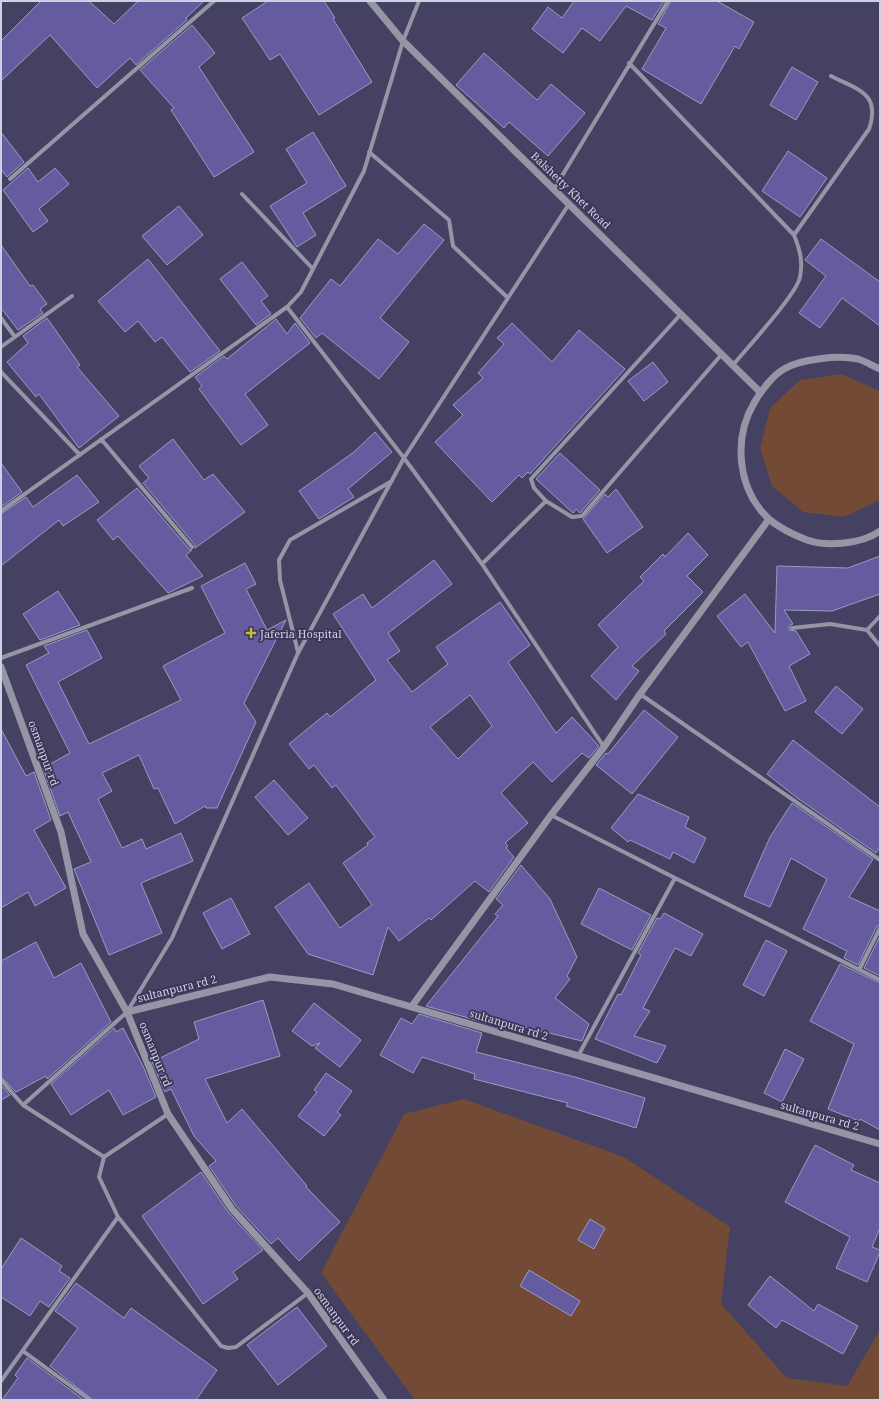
<svg xmlns="http://www.w3.org/2000/svg" width="881" height="1401" font-family="'Noto Serif',serif">
  <style>
    .green { fill: #734a35 }
    .building { fill: #645c9f; stroke: #9d9ac1; fill-rule: evenodd }
    .lines { fill: none; stroke-linecap: round; stroke-linejoin: round }
    .minor { stroke: #9595a6; stroke-width: 4 }
    .tertiary { stroke: #9595a6; stroke-width: 7 }
    .poi-dot { fill: #c1bd40; stroke: #3a3657; stroke-width: 1.5 }
    .labels { text-anchor: middle; dominant-baseline: central; stroke-width: 3.5; stroke-linejoin: round; paint-order: stroke }
    .street-label { font-size: 11px; fill: #d0d0e4; stroke: #3a3657 }
    .poi-label { font-size: 11px; fill: #d0d0e4; stroke: #3a3657; text-anchor: start }
  </style>
  <rect width="100%" height="100%" fill="#444163"/>
  <path class="green" d="M 841,374 L 878,390 L 880,392 L 880,500 L 844,517 L 803,512 L 772,486 L 760,448 L 770,408 L 800,380 Z
    M 464,1099 L 624,1157 L 730,1227 L 721,1304 L 787,1378 L 847,1386 L 880,1330 L 880,1400 L 415,1400 L 321,1273 L 404,1114 Z"/>
  <path class="building" d="M 41,1 L 89,1 L 114,24 L 138,1 L 204,1 L 186,18 L 187,20 L 136,65 L 130,58 L 97,88 L 50,35 L 1,81 L 1,41 Z
    M 268,1 L 324,1 L 335,18 L 333,19 L 372,82 L 319,115 L 280,54 L 270,60 L 242,18 Z
    M 574,1 L 664,1 L 652,20 L 626,6 L 600,41 L 582,28 L 563,53 L 532,29 L 548,7 L 562,18 Z
    M 671,1 L 717,1 L 754,22 L 739,49 L 735,46 L 701,104 L 642,69 L 666,28 L 658,24 Z
    M 192,25 L 215,53 L 199,67 L 254,152 L 214,177 L 171,110 L 174,108 L 140,70 Z
    M 484,53 L 537,100 L 551,84 L 585,113 L 548,156 L 509,122 L 504,128 L 456,85 Z
    M 792,67 L 818,82 L 796,120 L 770,105 Z
    M 1,132 L 24,162 L 7,177 L 1,169 Z
    M 313,132 L 346,186 L 303,213 L 316,235 L 297,247 L 270,206 L 307,183 L 286,149 Z
    M 788,151 L 827,178 L 800,217 L 762,191 Z
    M 28,168 L 38,182 L 55,168 L 69,184 L 39,209 L 48,221 L 33,232 L 3,190 Z
    M 179,206 L 203,235 L 167,265 L 142,236 Z
    M 424,224 L 444,240 L 380,318 L 409,342 L 379,379 L 322,333 L 316,338 L 300,318 L 331,279 L 340,286 L 378,239 L 398,254 Z
    M 821,239 L 880,282 L 880,326 L 842,298 L 820,328 L 799,313 L 826,276 L 805,260 Z
    M 1,245 L 30,286 L 33,285 L 47,304 L 40,309 L 43,313 L 18,330 L 1,308 Z
    M 148,259 L 220,351 L 190,372 L 162,337 L 155,342 L 138,321 L 125,332 L 98,301 Z
    M 242,262 L 268,296 L 261,301 L 271,314 L 256,325 L 220,279 Z
    M 47,318 L 80,365 L 77,367 L 119,416 L 79,448 L 39,394 L 36,397 L 7,362 L 28,343 L 23,336 Z
    M 276,319 L 287,334 L 295,323 L 310,343 L 245,394 L 268,425 L 241,445 L 199,389 L 202,386 L 195,377 L 224,356 L 227,359 Z
    M 512,323 L 552,362 L 579,330 L 625,369 L 530,474 L 528,472 L 522,478 L 519,475 L 492,502 L 435,442 L 463,415 L 453,405 L 483,378 L 478,373 L 504,344 L 497,338 Z
    M 653,362 L 668,382 L 644,401 L 628,381 Z
    M 375,432 L 392,452 L 348,489 L 354,497 L 319,519 L 299,491 L 354,452 Z
    M 173,439 L 204,480 L 213,474 L 245,512 L 195,548 L 195,545 L 143,483 L 149,478 L 139,466 Z
    M 560,453 L 600,490 L 580,513 L 576,509 L 573,513 L 536,479 Z
    M 1,463 L 22,492 L 1,507 Z
    M 77,475 L 99,502 L 63,526 L 59,520 L 1,566 L 1,514 L 26,497 L 33,507 Z
    M 137,488 L 189,549 L 192,550 L 186,555 L 203,576 L 168,593 L 118,536 L 113,540 L 97,520 Z
    M 616,489 L 643,527 L 607,553 L 583,519 L 605,494 L 608,497 Z
    M 688,533 L 708,555 L 687,576 L 703,592 L 664,631 L 666,634 L 632,666 L 639,671 L 616,700 L 591,676 L 618,647 L 598,625 L 644,581 L 640,577 L 663,554 L 665,557 Z
    M 880,556 L 880,594 L 832,611 L 784,610 L 793,624 L 789,626 L 789,630 L 796,631 L 810,654 L 789,666 L 806,701 L 785,711 L 748,642 L 741,647 L 717,616 L 745,594 L 775,633 L 777,566 L 848,568 Z
    M 434,560 L 452,584 L 388,633 L 400,651 L 387,660 L 412,692 L 448,664 L 436,647 L 500,602 L 530,645 L 508,662 L 556,733 L 572,717 L 599,746 L 589,758 L 582,753 L 552,782 L 533,762 L 501,793 L 528,823 L 505,843 L 508,846 L 506,848 L 514,857 L 489,892 L 475,881 L 431,920 L 429,918 L 399,941 L 388,927 L 373,975 L 308,954 L 275,907 L 309,883 L 340,928 L 372,905 L 343,863 L 368,845 L 367,843 L 375,837 L 336,785 L 332,788 L 314,765 L 309,769 L 289,744 L 327,713 L 330,717 L 376,680 L 333,614 L 363,594 L 372,608 ZM 470,695 L 492,726 L 458,759 L 430,727 Z
    M 245,563 L 256,584 L 246,589 L 267,630 L 286,620 L 244,703 L 256,722 L 217,808 L 206,808 L 205,806 L 175,824 L 158,788 L 154,789 L 139,755 L 102,773 L 112,791 L 98,799 L 122,848 L 142,839 L 146,849 L 181,833 L 193,861 L 141,883 L 162,933 L 109,955 L 74,869 L 91,862 L 68,812 L 60,816 L 43,768 L 70,753 L 26,665 L 49,653 L 44,646 L 87,630 L 102,658 L 58,682 L 89,744 L 181,700 L 163,666 L 225,633 L 201,586 Z
    M 58,591 L 80,625 L 40,640 L 23,614 Z
    M 836,686 L 863,709 L 842,734 L 815,712 Z
    M 644,710 L 678,737 L 632,794 L 596,765 L 606,753 L 608,754 Z
    M 1,729 L 26,776 L 34,772 L 51,820 L 34,830 L 66,888 L 35,906 L 28,892 L 1,908 Z
    M 793,740 L 880,807 L 880,847 L 876,853 L 796,797 L 767,774 Z
    M 274,780 L 308,818 L 288,835 L 255,797 Z
    M 638,794 L 689,817 L 685,827 L 706,838 L 694,863 L 673,852 L 670,859 L 630,840 L 628,842 L 611,828 Z
    M 792,803 L 873,859 L 849,897 L 880,911 L 880,925 L 877,926 L 858,965 L 844,958 L 847,951 L 803,929 L 827,879 L 791,858 L 770,907 L 744,896 L 770,837 Z
    M 521,865 L 550,899 L 577,957 L 567,976 L 570,979 L 555,998 L 589,1024 L 582,1041 L 487,1018 L 486,1023 L 426,1006 L 498,916 L 495,914 L 503,905 L 496,899 Z
    M 599,888 L 651,915 L 632,950 L 581,924 Z
    M 231,898 L 250,934 L 222,949 L 203,913 Z
    M 664,913 L 703,934 L 691,956 L 675,948 L 643,1008 L 650,1011 L 634,1036 L 666,1046 L 657,1063 L 595,1039 L 618,994 L 621,995 L 641,955 L 638,953 L 657,918 L 660,919 Z
    M 880,936 L 880,976 L 864,968 Z
    M 766,940 L 787,951 L 764,996 L 743,985 Z
    M 36,942 L 54,978 L 81,963 L 111,1022 L 47,1079 L 46,1076 L 16,1092 L 1,1077 L 1,961 Z
    M 840,964 L 880,983 L 880,1130 L 860,1119 L 859,1121 L 828,1109 L 854,1044 L 810,1021 Z
    M 263,1000 L 280,1056 L 205,1079 L 227,1123 L 242,1109 L 307,1186 L 306,1187 L 340,1222 L 299,1261 L 278,1238 L 271,1244 L 236,1206 L 209,1166 L 216,1161 L 194,1136 L 171,1089 L 165,1092 L 152,1062 L 199,1039 L 194,1022 Z
    M 314,1003 L 361,1040 L 340,1067 L 315,1048 L 320,1043 L 312,1046 L 292,1031 Z
    M 419,1014 L 482,1033 L 476,1052 L 575,1077 L 645,1098 L 636,1128 L 566,1106 L 568,1103 L 474,1079 L 475,1074 L 422,1057 L 413,1073 L 380,1055 L 401,1018 L 412,1024 Z
    M 114,1028 L 116,1032 L 123,1028 L 143,1066 L 156,1097 L 123,1115 L 109,1090 L 71,1115 L 51,1084 Z
    M 785,1049 L 804,1059 L 782,1102 L 764,1093 Z
    M 326,1073 L 352,1091 L 337,1112 L 341,1115 L 324,1136 L 298,1116 L 317,1092 L 314,1090 Z
    M 1,1085 L 10,1095 L 1,1100 Z
    M 815,1145 L 854,1165 L 851,1170 L 880,1183 L 880,1228 L 872,1247 L 880,1250 L 880,1252 L 867,1282 L 836,1268 L 850,1237 L 785,1202 Z
    M 201,1172 L 228,1212 L 263,1250 L 233,1272 L 238,1279 L 203,1304 L 142,1216 Z
    M 590,1219 L 605,1228 L 594,1249 L 578,1240 Z
    M 21,1238 L 62,1266 L 59,1271 L 70,1278 L 49,1307 L 40,1301 L 30,1316 L 1,1297 L 1,1269 Z
    M 529,1270 L 580,1301 L 571,1316 L 520,1286 Z
    M 770,1276 L 814,1311 L 818,1304 L 858,1326 L 843,1354 L 782,1320 L 776,1328 L 748,1305 Z
    M 76,1283 L 124,1318 L 131,1308 L 217,1370 L 196,1400 L 93,1400 L 50,1366 L 78,1328 L 55,1311 Z
    M 297,1307 L 327,1346 L 278,1385 L 247,1345 Z
    M 27,1358 L 84,1400 L 2,1400 L 18,1378 L 15,1375 Z"/>
  <g class="lines">
    <path class="minor" d="M 629,63 L 794,235 C 800,250 803,261 800,277 C 797,294 746,349 733,365
      M 369,152 L 449,220 L 453,246 L 508,298
      M 10,179 L 214,1
      M 554,189 L 668,1
      M 242,194 L 313,269
      M 794,235 L 869,129 C 881,93 858,90 831,76
      M 287,307 L 404,458 L 482,564 L 604,747
      M 1,318 L 15,337
      M 1,347 L 72,296
      M 1,372 L 80,455
      M 101,439 L 192,547
      M 546,501 L 534,488 L 531,479 L 681,314
      M 1,511 L 287,307 L 301,292 L 364,171 L 403,41 L 419,1
      M 482,564 L 546,501 L 572,517 L 582,516 L 722,354
      M 880,616 L 867,630 L 880,646
      M 792,628 L 830,624 L 867,630
      M 298,652 L 280,580 L 279,560 L 290,540 L 392,481
      M 1,658 L 192,588
      M 640,694 L 880,860
      M 551,815 L 675,878 L 880,980
      M 860,968 L 880,928
      M 578,1056 L 675,878
      M 1,1080 L 23,1105 L 104,1157 L 99,1177 L 118,1217 L 221,1346 L 228,1348 L 236,1347 L 308,1293
      M 23,1105 L 127,1012 L 172,938 L 298,653 L 404,458 L 569,204
      M 104,1157 L 168,1114
      M 23,1351 L 90,1400
      M 1,1381 L 118,1217"/>
    <path class="tertiary" d="M 370,1 L 403,41 L 760,392
      M 880,369 C 873,366 865,361 858,359 C 839,355 800,359 784,369 C 773,375 760,392 754,403 C 733,439 737,490 770,520 C 781,529 794,535 807,540 C 827,547 862,544 880,531
      M 1,667 L 61,832 L 83,934 L 127,1012 L 168,1114 L 232,1209 L 308,1293 L 384,1400
      M 412,1006 L 551,815 L 604,747 L 640,694 L 769,519
      M 127,1012 L 270,977 L 333,984 L 880,1144"/>
  </g>
  <path class="poi-dot" d="M249 627h4v4h4v4h-4v4h-4v-4h-4v-4h4z"/>
  <g class="labels">
    <g class="street-label">
      <text transform="translate(571 190) rotate(44)">Balshetty Khet Road</text>
      <text transform="translate(44 753) rotate(70)">osmanpur rd</text>
      <text transform="translate(177 988) rotate(-14)">sultanpura rd 2</text>
      <text transform="translate(509 1024) rotate(17)">sultanpura rd 2</text>
      <text transform="translate(156 1054) rotate(68)">osmanpur rd</text>
      <text transform="translate(820 1115) rotate(16)">sultanpura rd 2</text>
      <text transform="translate(337 1316) rotate(54)">osmanpur rd</text>
    </g>
    <g class="poi-label">
      <text x="260" y="633">Jaferia Hospital</text>
    </g>
  </g>
  <rect width="881" height="1401" fill="none" stroke="#d0d0e4" stroke-width="4"/>
</svg>
